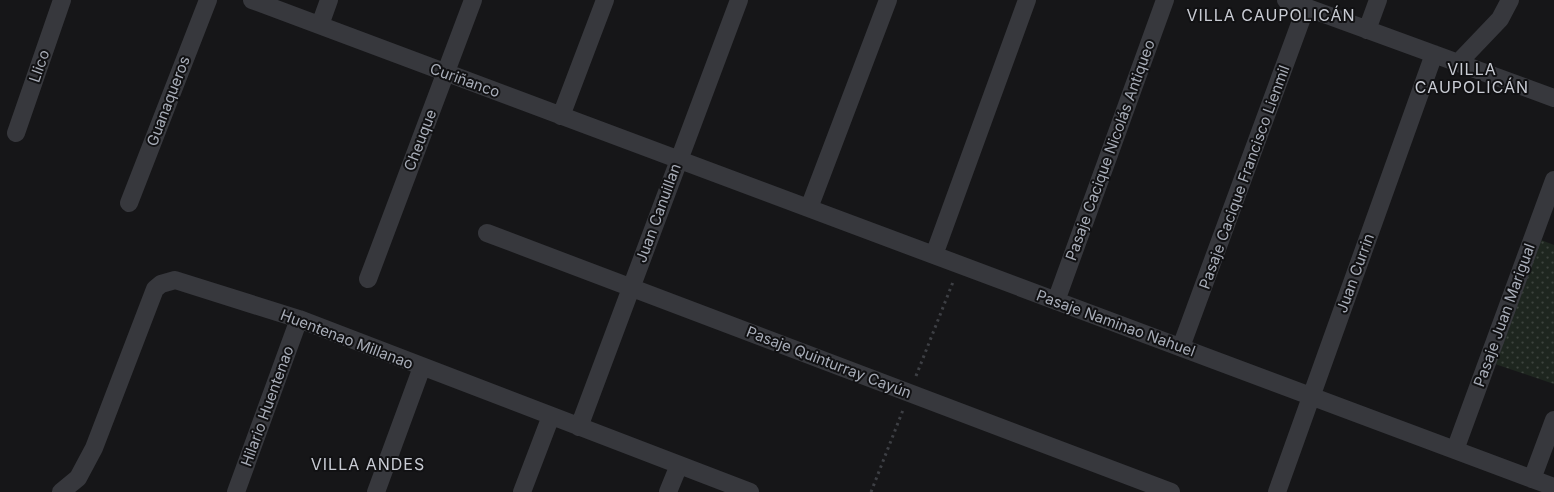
<svg xmlns="http://www.w3.org/2000/svg" width="1554" height="492" font-family="Inter,sans-serif">
  <style>
    .park { fill: url(#park-dots) }
    .lines { fill: none; stroke-linecap: round; stroke-linejoin: round }
    .path { stroke: #3d3f44; stroke-width: 3; stroke-dasharray: 2.5 4; stroke-linecap: butt }
    .street { stroke: #37383d; stroke-width: 18 }
    .labels { text-anchor: middle; dominant-baseline: central; stroke-width: 4; stroke-linejoin: round; paint-order: stroke }
    .street-label { font-size: 15px; fill: #a8adb8; stroke: #111113 }
    .neighbourhood-label { font-size: 16px; letter-spacing: 1px; fill: #c9ccd4; stroke: #111113 }
  </style>
  <defs>
    <pattern id="park-dots" width="8" height="8" patternUnits="userSpaceOnUse" patternTransform="scale(1.25)"><rect width="8" height="8" fill="#1e261f"/><path d="M2 2h.1M6 6h.1" fill="none" stroke="#3c433d" stroke-width="1.8" stroke-linecap="round"/></pattern>
  </defs>
  <rect width="100%" height="100%" fill="#161618"/>
  <path class="park" d="M 1541,240 L 1554,245 L 1554,384 L 1495,364 Z"/>
  <g class="lines">
    <path class="path" d="M 916,376 L 953,282
      M 871,492 L 903,410"/>
    <path class="street" d="M 252,0 L 1554,487
      M 1286,0 L 1554,98
      M 320,25 L 329,0
      M 1367,30 L 1378,0
      M 1458,63 L 1500,19 L 1510,0
      M 561,116 L 605,0
      M 16,133 L 62,0
      M 129,203 L 208,0
      M 809,208 L 888,0
      M 487,233 L 1171,492
      M 934,255 L 1027,0
      M 368,279 L 473,0
      M 1056,301 L 1165,0
      M 1181,347 L 1306,7
      M 579,427 L 739,0
      M 1455,450 L 1554,180
      M 1532,479 L 1554,420
      M 61,492 L 78,478 L 94,448 L 155,289 L 161,284 L 175,280 L 299,319 L 750,492
      M 236,492 L 299,319
      M 376,492 L 422,367
      M 522,492 L 551,416
      M 668,492 L 679,465
      M 1277,492 L 1434,54"/>
  </g>
  <g class="labels">
    <g class="street-label">
      <text transform="translate(39 66) rotate(-71)">Llico</text>
      <text transform="translate(465 80) rotate(20)">Curiñanco</text>
      <text transform="translate(168 101) rotate(-69)">Guanaqueros</text>
      <text transform="translate(420 140) rotate(-69)">Cheuque</text>
      <text transform="translate(1110 150) rotate(-70)">Pasaje Cacique Nicolás Antiqueo</text>
      <text transform="translate(1244 177) rotate(-70)">Pasaje Cacique Francisco Lienmil</text>
      <text transform="translate(658 213) rotate(-70)">Juan Canuillan</text>
      <text transform="translate(1355 273) rotate(-70)">Juan Currin</text>
      <text transform="translate(1504 315) rotate(-70)">Pasaje Juan Marigual</text>
      <text transform="translate(1116 323) rotate(20)">Pasaje Naminao Nahuel</text>
      <text transform="translate(347 339) rotate(21)">Huentenao Millanao</text>
      <text transform="translate(829 362) rotate(21)">Pasaje Quinturray Cayún</text>
      <text transform="translate(267 406) rotate(-70)">Hilario Huentenao</text>
    </g>
    <g class="neighbourhood-label">
      <text x="1271" y="15">VILLA CAUPOLICÁN</text>
      <text x="1472" y="69">VILLA<tspan x="1472" dy="18">CAUPOLICÁN</tspan></text>
      <text x="368" y="464">VILLA ANDES</text>
    </g>
  </g>
</svg>
